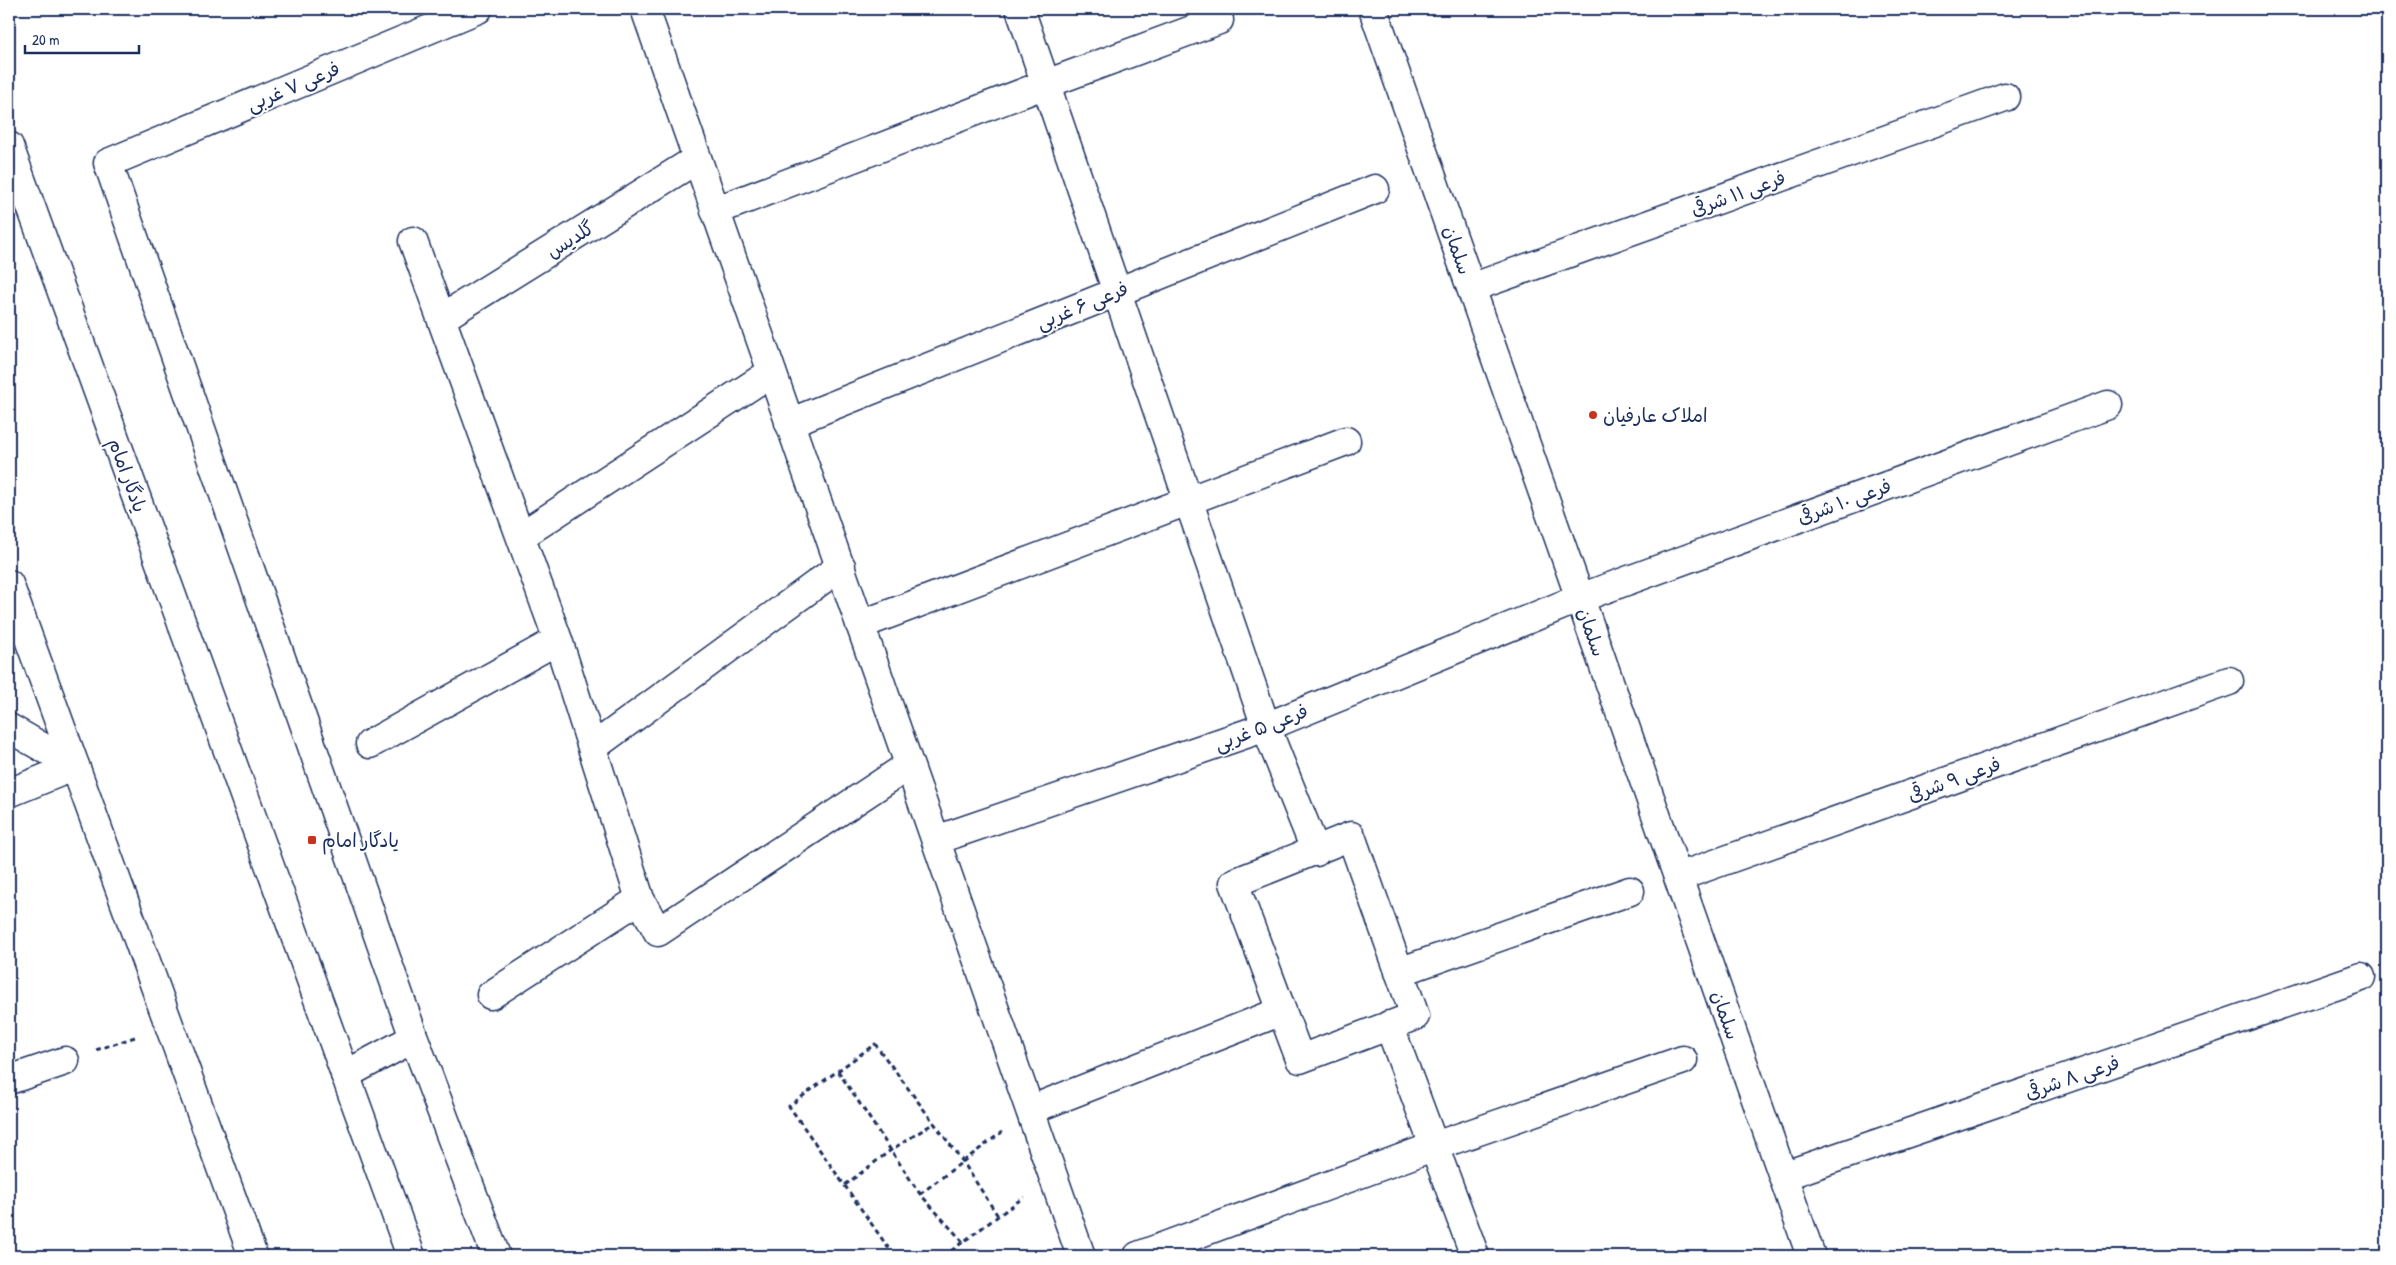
<svg xmlns="http://www.w3.org/2000/svg" width="2396" height="1265" font-family="'Patrick Hand','Playpen Sans Arabic',sans-serif">
  <style>
    .lines { fill: none; stroke-linecap: round; stroke-linejoin: round }
    .minor-casing { stroke: #1b2f5e; stroke-width: 31 }
    .major-casing { stroke: #1b2f5e; stroke-width: 31 }
    .path { stroke: #1b2f5e; stroke-width: 3; stroke-dasharray: 5 4; stroke-linecap: butt }
    .minor { stroke: #fff; stroke-width: 28 }
    .major { stroke: #fff; stroke-width: 28 }
    .poi-dot { fill: #c8321e; stroke: #fff; stroke-width: 2 }
    .labels { text-anchor: middle; dominant-baseline: central; stroke-width: 4; stroke-linejoin: round; paint-order: stroke }
    .street-label { font-size: 19px; fill: #1b2f5e; stroke: #fff }
    .poi-label { font-size: 19px; fill: #1b2f5e; stroke: #fff; text-anchor: start }
  </style>
  <rect width="100%" height="100%" fill="#fff"/>
  <filter id="ink" filterUnits="userSpaceOnUse"><feTurbulence type="fractalNoise" baseFrequency=".02" numOctaves="2"/><feDisplacementMap in="SourceGraphic" scale="10" xChannelSelector="R" yChannelSelector="G"/><feConvolveMatrix kernelMatrix="1 2 1 2 8 2 1 2 1" color-interpolation-filters="sRGB"/></filter>
  <g filter="url(#ink)">
    <g class="lines">
      <defs>
        <path id="minor" d="M 645,9 L 1081,1256
          M 1020,9 L 1266,727 L 1316,852
          M 1373,9 L 1811,1256
          M 715,211 L 1046,84 L 1219,20
          M 413,241 L 558,640 L 640,899 L 658,932 L 909,765
          M 1471,288 L 2005,97
          M 442,318 L 697,159
          M 789,423 L 1375,189
          M 521,536 L 772,372
          M 860,625 L 1346,441
          M 9,728 L 75,766
          M 370,744 L 558,640
          M 592,748 L 841,566
          M 9,793 L 75,766
          M 1351,836 L 1415,1016 L 1300,1059 L 1234,883 Z
          M 936,840 L 1266,727 L 1580,598 L 2108,405
          M 1678,877 L 2229,681
          M 1399,972 L 1630,891
          M 491,995 L 640,899
          M 1389,1025 L 1475,1256
          M 414,1038 L 496,1256
          M 345,1075 L 414,1038 L 108,163 L 478,9
          M 9,1080 L 65,1061
          M 1030,1110 L 1282,1011
          M 1783,1176 L 2361,977
          M 1138,1256 L 1435,1146 L 1683,1060"/>
        <path id="major" d="M 9,146 L 411,1256
          M 9,584 L 253,1256"/>
      </defs>
      <use href="#minor" class="minor-casing"/>
      <use href="#major" class="major-casing"/>
      <path class="path" d="M 96,1050 L 138,1036
        M 838,1071 L 920,1194 L 963,1242
        M 845,1185 L 891,1150 L 934,1123
        M 920,1194 L 1002,1132
        M 894,1256 L 789,1106 L 875,1044 L 963,1162 L 998,1216
        M 944,1256 L 1024,1197"/>
      <use href="#minor" class="minor"/>
      <use href="#major" class="major"/>
    </g>
  </g>
  <g class="poi-dot">
    <circle cx="1593" cy="415" r="5"/>
    <rect x="307" y="835" width="10" height="10" rx="2.5"/>
  </g>
  <g class="labels">
    <g class="street-label">
      <text transform="translate(293 86) rotate(-23)">فرعی ۷ غربی</text>
      <text transform="translate(1738 193) rotate(-20)">فرعی ۱۱ شرقی</text>
      <text transform="translate(570 239) rotate(-32)">گلدیس</text>
      <text transform="translate(1458 250) rotate(71)">سلمان</text>
      <text transform="translate(1082 305) rotate(-22)">فرعی ۶ غربی</text>
      <text transform="translate(128 475) rotate(70)">یادگار امام</text>
      <text transform="translate(1844 501) rotate(-20)">فرعی ۱۰ شرقی</text>
      <text transform="translate(1592 632) rotate(71)">سلمان</text>
      <text transform="translate(1261 727) rotate(-21)">فرعی ۵ غربی</text>
      <text transform="translate(1954 779) rotate(-20)">فرعی ۹ شرقی</text>
      <text transform="translate(1726 1015) rotate(71)">سلمان</text>
      <text transform="translate(2072 1077) rotate(-19)">فرعی ۸ شرقی</text>
    </g>
    <g class="poi-label">
      <text x="1603" y="415">املاک عارفیان</text>
      <text x="322" y="840">یادگار امام</text>
    </g>
  </g>
  <rect width="2396" height="1265" fill="none" stroke="#fff" stroke-width="30"/>
  <rect x="15" y="15" width="2366" height="1235" fill="none" stroke="#1b2f5e" stroke-width="2" filter="url(#ink)"/>
  <path d="M25 45v8h114v-8" fill="none" stroke="#1b2f5e" stroke-width="2.5"/>
  <text x="32" y="45" font-size="15" fill="#1b2f5e" stroke="#ffffff" stroke-width="4" paint-order="stroke">20 m</text>
</svg>
